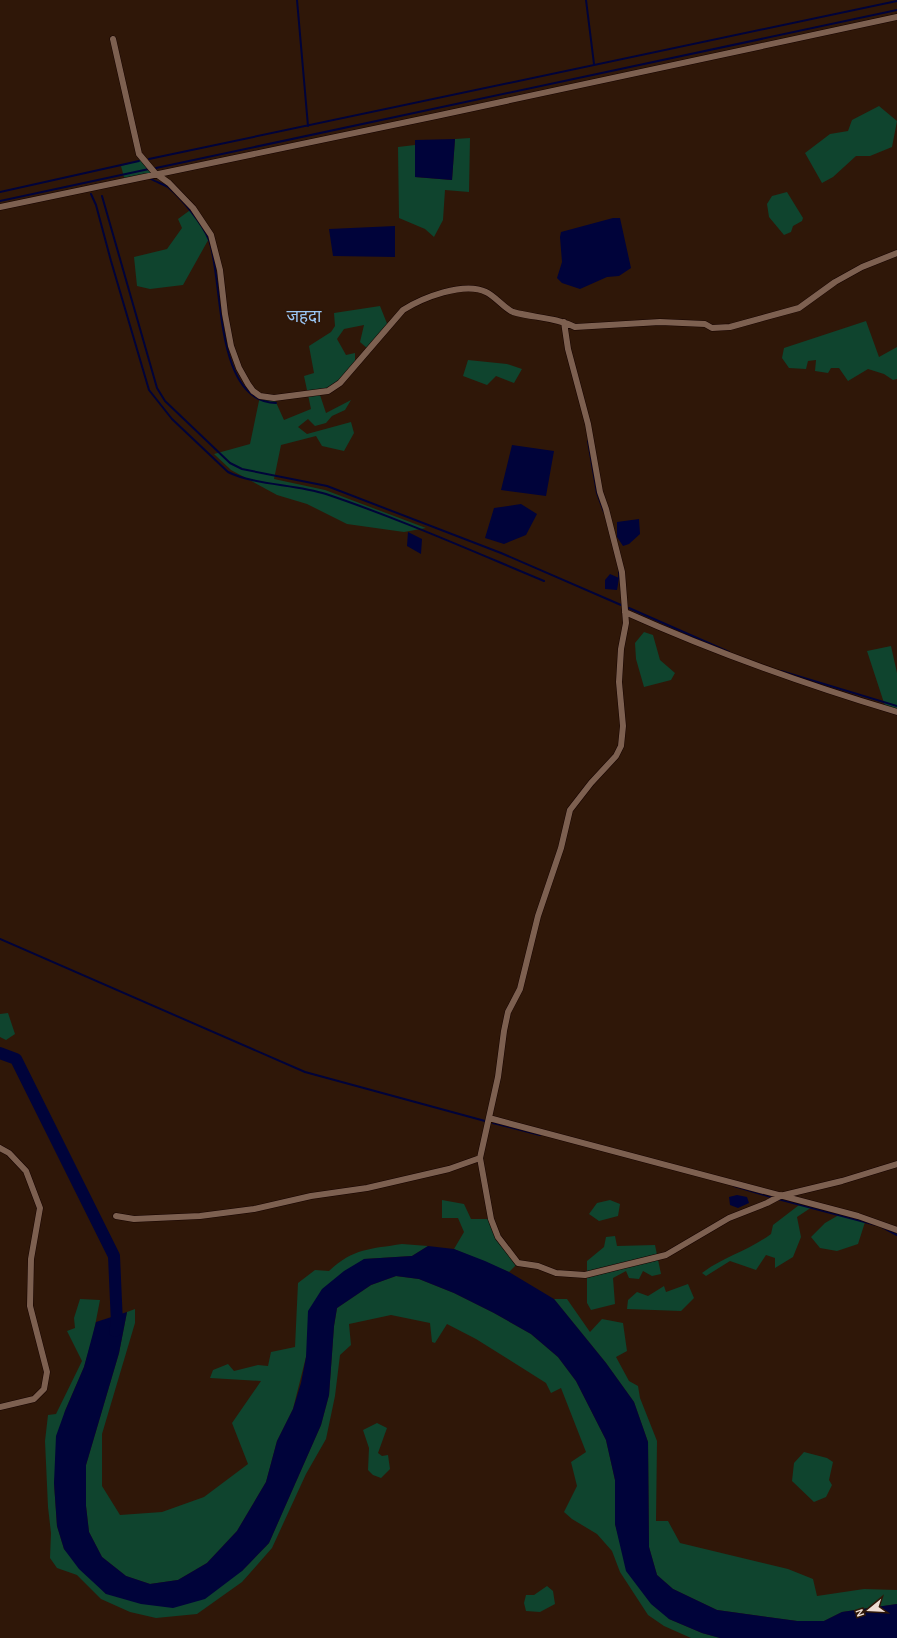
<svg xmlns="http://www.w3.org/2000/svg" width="897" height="1638" font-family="Karla,'Noto Sans Devanagari',sans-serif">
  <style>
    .green { fill: #0f442e }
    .water { fill: #00033a }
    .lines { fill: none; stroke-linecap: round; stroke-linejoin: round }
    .stream { stroke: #00033a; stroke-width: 2 }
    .river { stroke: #00033a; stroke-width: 12 }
    .street-casing { stroke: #160300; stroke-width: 7 }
    .street { stroke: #7d6050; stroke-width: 6 }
    .labels { text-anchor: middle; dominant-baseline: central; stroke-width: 3.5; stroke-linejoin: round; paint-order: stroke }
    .quarter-label { font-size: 17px; fill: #9bc7f5; stroke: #2f1708 }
  </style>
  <rect width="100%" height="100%" fill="#2f1708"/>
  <path class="green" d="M 879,106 L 897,121 L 892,147 L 870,156 L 856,156 L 833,177 L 822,183 L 805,153 L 830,134 L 848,131 L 852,120 Z
    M 470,138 L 469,192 L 445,190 L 443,220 L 434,237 L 425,229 L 399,218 L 398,147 L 415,145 L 415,177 L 452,180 L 455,139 Z
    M 139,154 L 155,173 L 125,181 L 121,166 L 139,161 Z
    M 787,192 L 803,218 L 802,221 L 793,226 L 791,232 L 784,235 L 769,217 L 767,204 L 772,196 Z
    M 193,208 L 211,235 L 183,285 L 150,289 L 137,286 L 134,257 L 167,249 L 182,228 L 178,219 Z
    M 380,306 L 388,326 L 368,349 L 360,342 L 364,325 L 344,329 L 337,339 L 346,355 L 355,353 L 355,364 L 340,383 L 319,392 L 326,413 L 351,400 L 345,410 L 332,416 L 326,423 L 315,426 L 308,419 L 298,427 L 307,434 L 351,422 L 354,433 L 344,451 L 322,446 L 316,436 L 281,445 L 274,479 L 325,490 L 426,528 L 404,532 L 347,524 L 307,504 L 277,495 L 231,470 L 214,454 L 250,444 L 260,396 L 274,398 L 284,420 L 311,409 L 304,376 L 314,373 L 309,346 L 331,332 L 335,326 L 334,313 Z
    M 866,321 L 879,357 L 897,347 L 897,379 L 893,380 L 884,374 L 868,369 L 848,381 L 839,368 L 831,368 L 828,373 L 815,371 L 816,360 L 808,361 L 806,369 L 789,368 L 782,358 L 784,348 Z
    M 468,360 L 507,364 L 522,369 L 514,383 L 496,376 L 487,385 L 463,376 Z
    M 644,632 L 653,635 L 660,660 L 675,673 L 671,680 L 644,687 L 636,659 L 635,643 Z
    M 891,646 L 897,673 L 897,712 L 886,709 L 867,651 Z
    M 8,1013 L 15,1034 L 6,1040 L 0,1037 L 0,1014 Z
    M 442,1200 L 464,1204 L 471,1219 L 491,1219 L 498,1237 L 518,1263 L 509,1272 L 454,1249 L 464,1232 L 458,1218 L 442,1218 Z
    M 610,1200 L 620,1204 L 618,1216 L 599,1221 L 589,1214 L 597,1203 Z
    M 803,1202 L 815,1205 L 797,1217 L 801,1237 L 793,1257 L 775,1268 L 775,1258 L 766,1255 L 756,1270 L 730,1261 L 706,1276 L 702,1273 C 725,1256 748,1251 771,1234 L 773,1225 Z
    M 844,1212 L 866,1219 L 858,1244 L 837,1251 L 820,1248 L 811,1237 L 825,1223 Z
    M 615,1236 L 617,1246 L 655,1245 L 661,1274 L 652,1276 L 643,1271 L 639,1279 L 629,1278 L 626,1271 L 613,1278 L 615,1304 L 591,1310 L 587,1303 L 587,1261 L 604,1247 L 606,1237 Z
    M 402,1244 L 428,1246 L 412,1256 L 364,1259 L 306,1357 L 293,1409 L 277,1441 L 266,1482 L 237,1531 L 207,1563 L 178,1580 L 150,1584 L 126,1576 L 102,1557 L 89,1532 L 86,1506 L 86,1465 L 119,1353 L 127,1312 L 135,1309 L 135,1323 L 102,1434 L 102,1486 L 120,1515 L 162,1512 L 204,1497 L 248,1464 L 232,1423 L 261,1381 L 210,1378 L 213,1370 L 228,1364 L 234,1371 L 258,1365 L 268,1366 L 271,1352 L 295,1347 L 298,1283 L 315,1270 L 329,1271 C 353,1248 371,1249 402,1244 Z
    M 396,1276 L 419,1279 L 454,1293 L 494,1313 L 531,1334 L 558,1357 L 576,1381 L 606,1440 L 615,1480 L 615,1524 L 620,1542 L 669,1619 L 702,1633 L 720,1638 L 691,1638 L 664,1626 L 648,1615 L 620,1572 L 612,1551 L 597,1534 L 572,1519 L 564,1512 L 577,1486 L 571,1462 L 586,1452 L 561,1388 L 551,1393 L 546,1383 L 476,1339 L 447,1324 L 435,1343 L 432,1342 L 430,1323 L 391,1315 L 349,1324 L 351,1345 L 340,1355 L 335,1396 L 326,1439 L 306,1474 L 272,1548 L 242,1582 L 197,1614 L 156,1618 L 130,1612 L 101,1599 L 77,1575 L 57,1568 L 50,1558 L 51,1533 L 48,1507 L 45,1441 L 48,1415 L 56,1414 L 82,1361 L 67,1331 L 75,1328 L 74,1318 L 80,1299 L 100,1300 L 93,1336 L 84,1367 L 65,1411 L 54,1483 L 57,1526 L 64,1549 L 106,1594 L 242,1571 L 269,1543 L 321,1425 L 329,1395 L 334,1326 L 337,1308 L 371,1285 Z
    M 688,1284 L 694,1298 L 681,1311 L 627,1309 L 628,1300 L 637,1292 L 648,1296 L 664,1286 L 666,1292 Z
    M 554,1299 L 567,1299 L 590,1332 L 602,1319 L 623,1323 L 627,1351 L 616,1357 L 629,1381 L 638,1386 L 640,1398 L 657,1441 L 656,1521 L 668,1521 L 680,1543 L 788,1569 L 813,1579 L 817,1596 L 864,1589 L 897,1590 L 897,1604 L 842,1612 L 824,1621 L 797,1621 L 717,1610 L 673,1589 L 657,1575 L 649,1547 L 648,1442 L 634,1402 L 606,1363 Z
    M 377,1423 L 387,1428 L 378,1453 L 382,1456 L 388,1455 L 390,1469 L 381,1478 L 373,1475 L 368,1470 L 369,1448 L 363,1430 Z
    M 804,1452 L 827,1458 L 833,1462 L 829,1480 L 832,1485 L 826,1497 L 814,1502 L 792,1481 L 794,1463 Z
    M 547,1586 L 553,1591 L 555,1604 L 540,1612 L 526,1611 L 524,1603 L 526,1595 L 534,1595 Z"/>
  <path class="water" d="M 455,139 L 452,180 L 415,177 L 415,140 Z
    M 613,218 L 620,218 L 631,268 L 619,276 L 607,277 L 580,289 L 562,283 L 557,278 L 562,262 L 560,237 L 561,232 Z
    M 395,226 L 395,257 L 333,256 L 329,229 Z
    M 512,445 L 554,451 L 546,496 L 501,490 Z
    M 521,504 L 537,514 L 526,535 L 504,544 L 485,538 L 494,508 Z
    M 639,519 L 640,534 L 629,544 L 623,546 L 617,537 L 617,522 Z
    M 408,532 L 422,539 L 421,554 L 407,546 Z
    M 610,574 L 619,578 L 617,590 L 605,589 L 605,580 Z
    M 737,1195 L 747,1197 L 749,1203 L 738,1208 L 730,1205 L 729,1197 Z
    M 428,1246 L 454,1249 L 485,1261 L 509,1272 L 554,1299 L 606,1363 L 634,1402 L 648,1442 L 649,1547 L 657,1575 L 673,1589 L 717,1610 L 797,1621 L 824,1621 L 842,1612 L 897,1604 L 897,1638 L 720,1638 L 702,1633 L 669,1619 L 651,1604 L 626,1571 L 615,1524 L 615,1480 L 606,1440 L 576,1381 L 558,1357 L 531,1334 L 494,1313 L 454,1293 L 419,1279 L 396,1276 L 371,1285 L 337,1308 L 334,1326 L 329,1395 L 321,1425 L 269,1543 L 242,1571 L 205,1599 L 173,1608 L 141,1604 L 106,1594 L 79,1569 L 64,1549 L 57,1526 L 54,1483 L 56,1436 L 65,1411 L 84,1367 L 96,1322 L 127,1312 L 119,1353 L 86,1465 L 86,1506 L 89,1532 L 102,1557 L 126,1576 L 150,1584 L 178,1580 L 207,1563 L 237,1531 L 266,1482 L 277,1441 L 293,1409 L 301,1383 L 306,1357 L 308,1311 L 322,1289 L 344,1271 L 364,1259 L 412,1256 Z"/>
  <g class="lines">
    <path class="stream" d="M 297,0 L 308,126
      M 586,0 L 594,64
      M 149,159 L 897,1
      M 156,168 L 897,10
      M 151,179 C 156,182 163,184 168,187 C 182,199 202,223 209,240 C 224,281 213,402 276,403
      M 0,192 L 139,161
      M 91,194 L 96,205 L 111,261 L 149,390 L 172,419 L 228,472 C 254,485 295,484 326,494 C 400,519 472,551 544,581
      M 102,196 L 157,388 L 165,401 L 230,463 L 242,469 L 327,486 L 501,553 L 621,605
      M 0,201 L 149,169
      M 588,441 L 597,493 L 604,512
      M 619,578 L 619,572
      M 629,608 L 729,652
      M 781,671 L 897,706
      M 0,939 L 305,1072 L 485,1121
      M 493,1123 L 540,1135
      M 734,1186 L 771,1197
      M 778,1199 L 876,1225
      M 882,1227 L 897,1235"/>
    <path class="river" d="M 0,1053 L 16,1059 L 114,1256 L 117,1324 L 115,1331"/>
    <defs>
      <path id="street" d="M 113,39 L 139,154 L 155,173 L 169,183 L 193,208 L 211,235 L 220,270 L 225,314 L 231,346 L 239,368 L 248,384 L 253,391 L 260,396 L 274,398 L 328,391 L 340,383 L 403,310 C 422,298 464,281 486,292 C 495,296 505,309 513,312 C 534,318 555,317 575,327 L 660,322 L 705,324 L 712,328 L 730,327 L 799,308 L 835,282 L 862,267 L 897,253
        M 0,207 L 436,116 L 897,17
        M 564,322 L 568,349 L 588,424 L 600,492 L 606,509 L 622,572 L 626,623 L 621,649 L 619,682 L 623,726 L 621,746 L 616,756 L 591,783 L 570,810 L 561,848 L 538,916 L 520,989 L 508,1012 L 504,1031 L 498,1077 L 480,1158 L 491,1219 L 498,1237 L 518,1263 L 538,1266 L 556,1273 L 585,1275 L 666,1255 L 729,1218 L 767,1203 L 780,1196 L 842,1181 L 897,1164
        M 625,612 C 714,652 804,684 897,712
        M 489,1118 L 858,1216 L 897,1230
        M 0,1148 L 9,1153 L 26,1171 L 40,1208 L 31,1259 L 30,1306 L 47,1372 L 44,1389 L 34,1399 L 0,1407
        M 116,1216 L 134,1219 L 200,1216 L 254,1209 L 311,1196 L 367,1188 L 449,1169 L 480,1158"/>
    </defs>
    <use href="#street" class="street-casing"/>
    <use href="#street" class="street"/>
  </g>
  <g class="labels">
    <g class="quarter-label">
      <text x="304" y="316">जहदा</text>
    </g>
  </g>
  <g transform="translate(869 1610) rotate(252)" stroke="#2f1708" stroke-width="3" paint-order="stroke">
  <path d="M0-3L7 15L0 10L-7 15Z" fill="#eeddd4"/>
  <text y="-6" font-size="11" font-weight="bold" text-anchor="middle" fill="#eeddd4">N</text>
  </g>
</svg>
